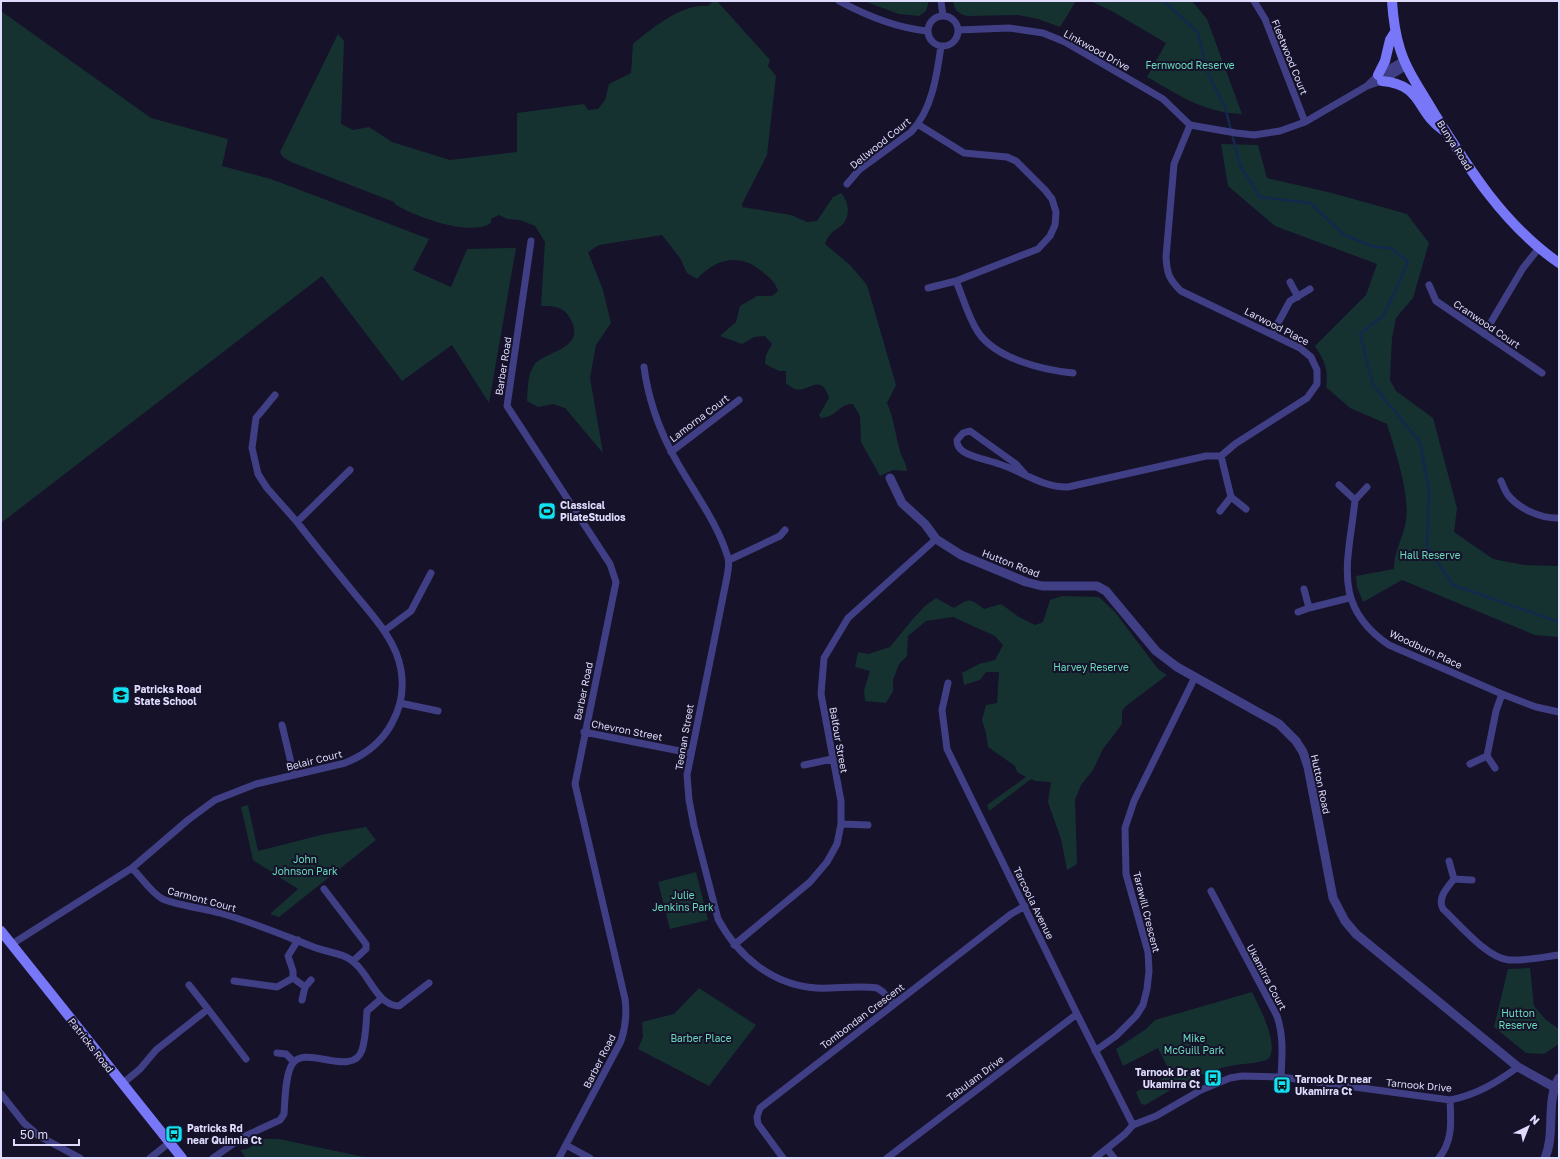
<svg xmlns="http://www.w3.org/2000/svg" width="1560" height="1159" font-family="'Golos Text',sans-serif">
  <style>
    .green { fill: #153231 }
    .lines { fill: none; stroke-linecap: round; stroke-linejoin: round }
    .stream { stroke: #12294d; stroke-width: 2.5 }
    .minor { stroke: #403f85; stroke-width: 7 }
    .tertiary { stroke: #403f85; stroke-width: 9 }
    .secondary { stroke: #7777f8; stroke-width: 10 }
    .labels { text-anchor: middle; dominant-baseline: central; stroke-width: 4; stroke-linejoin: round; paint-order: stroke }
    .street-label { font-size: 10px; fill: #dedbfd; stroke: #151229 }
    .park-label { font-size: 10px; fill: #69dbbc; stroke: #151229 }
    .poi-label { font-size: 10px; font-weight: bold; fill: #dedbfd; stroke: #151229; text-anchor: start }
  </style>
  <rect width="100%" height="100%" fill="#151229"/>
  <path class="green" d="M 713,1 L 717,1 L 770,60 L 768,66 L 776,76 L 767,155 L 742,204 L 742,207 L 791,215 L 807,222 L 817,221 L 833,197 L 841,193 C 849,201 851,216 842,225 C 833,233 830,231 825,244 L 850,265 L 867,285 L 896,385 L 887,403 C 894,418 895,434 900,451 C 902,458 906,462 907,471 L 893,470 L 880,476 L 861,442 L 860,416 L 853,404 C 838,404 837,417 821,418 L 819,415 L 829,398 C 821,371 807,394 795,389 C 792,388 789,385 786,384 L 786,371 L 779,371 L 765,364 L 766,355 L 772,344 L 765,336 L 754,337 L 742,344 L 720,336 L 736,322 L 740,306 L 757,296 L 772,296 L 778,291 C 774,280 769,277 760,270 C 739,253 715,259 697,279 L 687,273 L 680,258 L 662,235 L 599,245 L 588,252 L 603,290 L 611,323 L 596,345 L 590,378 L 603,453 L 565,408 L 553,404 L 538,407 L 527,401 C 528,389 527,376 534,365 C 544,351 588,350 570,318 C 563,306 553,306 541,306 L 545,242 L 535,226 L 520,220 L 507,219 L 499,215 L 491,219 L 491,223 C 469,237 417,217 396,205 L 394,202 L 291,162 L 283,157 L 280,152 L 338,34 L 344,41 L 341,124 L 353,130 L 369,127 L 392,142 L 450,160 L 517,152 L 517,113 L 584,104 L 588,110 L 598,109 L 605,100 L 609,84 L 631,73 L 633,44 C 652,28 683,3 708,6 Z
    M 864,1 L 929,1 L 926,11 L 919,16 L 899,14 Z
    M 953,1 L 1076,1 L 1060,27 L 1038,19 L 1018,15 L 967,16 C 959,14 954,10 953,1 Z
    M 1090,1 L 1192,1 L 1207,19 L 1242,114 C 1204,113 1179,95 1147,77 L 1166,43 L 1110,10 Z
    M 1,11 L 151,118 L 228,139 L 222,166 L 271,179 L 429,239 L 413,270 L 451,287 L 467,249 L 516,248 L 489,403 L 452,345 L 402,381 L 322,276 L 1,523 Z
    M 1221,144 L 1258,145 L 1267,178 L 1332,193 L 1407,214 L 1429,243 L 1413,298 L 1396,318 L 1392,338 L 1390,380 L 1396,391 L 1433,418 L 1457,508 L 1454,532 L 1493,559 L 1524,565 L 1559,566 L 1559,637 L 1535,635 L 1402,580 L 1363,602 L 1357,587 L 1356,576 L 1394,569 C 1394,551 1403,538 1406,521 C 1410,493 1395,451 1387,424 L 1350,408 L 1326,387 C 1329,370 1324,360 1315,346 L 1366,295 L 1377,264 L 1275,226 L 1228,186 Z
    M 1062,596 L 1099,597 L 1115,612 L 1158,669 L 1167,675 L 1126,706 L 1122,711 L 1122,724 L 1103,749 L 1093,770 L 1081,785 L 1075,800 L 1077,864 L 1067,870 L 1061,839 L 1048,802 L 1051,782 L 1035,781 L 1031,779 L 989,811 L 987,805 L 1026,777 L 1017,772 L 1015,766 L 988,747 L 986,733 L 982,720 L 986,705 L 997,703 L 999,672 L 986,672 L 980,680 L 964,685 L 962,673 L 979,664 L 995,660 L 1003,645 L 995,636 L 953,617 L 926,621 L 908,636 L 907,656 L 899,664 L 893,680 L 893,691 L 886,703 L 865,701 L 864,690 L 870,671 L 855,667 L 858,652 L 868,654 L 890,647 L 912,620 L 925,606 L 936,598 L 954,608 C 970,598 969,598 984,609 L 1001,604 L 1019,617 L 1035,625 L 1043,622 L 1050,600 Z
    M 248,805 L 258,851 L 325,834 L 366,827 L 376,840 L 279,917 L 270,914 L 298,889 L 253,860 L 241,807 Z
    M 696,872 L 708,920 L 670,929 L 658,882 Z
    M 1530,968 L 1534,1006 L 1546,1020 L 1559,1029 L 1559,1044 L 1544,1054 L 1526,1053 L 1494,1027 L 1508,969 Z
    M 699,988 L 756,1025 L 709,1086 L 638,1049 L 643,1037 L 642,1022 L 674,1014 Z
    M 1252,992 C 1259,1006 1279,1044 1269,1058 C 1265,1063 1238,1064 1231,1066 C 1201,1071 1171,1090 1145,1105 L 1141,1104 L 1136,1092 L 1171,1074 L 1158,1048 L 1123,1066 L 1116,1049 L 1146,1029 L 1155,1020 Z
    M 263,1139 L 279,1139 L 369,1158 L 246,1158 L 240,1150 L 247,1149 Z"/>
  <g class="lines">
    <path class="stream" d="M 1164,1 L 1198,33 L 1207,72 L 1225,107 L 1240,165 L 1260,197 L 1310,203 L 1344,235 L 1375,247 L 1391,248 L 1408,262 L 1384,315 L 1360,334 L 1373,385 L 1420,442 L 1429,491 L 1427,546 L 1453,585 L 1559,622"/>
    <path class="minor" d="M 839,1 C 867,16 896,28 927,31
      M 941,1 L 943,16
      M 1254,1 L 1265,19 L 1305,122
      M928 31a15 15 0 1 1 30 0a15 15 0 1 1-30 0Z
      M 958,30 L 1009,28 L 1043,33 L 1065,42 L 1146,89 L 1163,99 L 1190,125 L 1236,133 L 1254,135 L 1280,131 L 1305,122 L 1367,86 L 1382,81 L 1407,66
      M 1367,86 L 1378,75 L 1404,60
      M 919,125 L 964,153 L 1007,157 L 1016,161 L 1045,190 L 1052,199 L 1056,212 L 1055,225 L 1050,236 L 1038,249 L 956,281 L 928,288
      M 847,184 L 859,170 L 911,132 C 932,110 937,75 941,46
      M 531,241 L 507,406 L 610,564 L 616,582 L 575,784 L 625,999 C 627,1014 626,1026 621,1041 L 559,1158
      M 956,281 C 963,297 968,317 978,332 C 996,359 1043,370 1073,373
      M 1290,282 L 1298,297
      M 1429,285 L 1436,301 L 1542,373
      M 1272,334 L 1290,301 L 1310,289
      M 1484,334 L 1523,268 L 1539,248
      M 644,367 C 648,397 657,424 671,451 C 689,486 717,520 728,558 C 730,565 727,576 726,582 L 687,775 L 689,800 L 694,826 L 718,919 C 738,956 772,985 816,988 C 836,989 857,985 877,988 L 883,992 L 894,1004
      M 275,395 L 256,418 L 252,448 L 258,474 L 267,488 L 297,522
      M 671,452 L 739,400
      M 1025,474 L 1016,464 L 970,431 L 963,433 L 957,440 C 957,445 959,449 964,452 C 974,458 988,460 999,464 C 1022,471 1043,488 1068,487 L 1206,456 L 1221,456 L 1235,444 L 1307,398 L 1317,384 L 1317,370 L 1311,357 L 1300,348 L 1181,291 C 1169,279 1167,274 1166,257 L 1174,164 L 1190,125
      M 1501,481 C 1503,485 1505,491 1508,495 C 1519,509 1542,519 1559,518
      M 1339,485 L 1355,500 L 1367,487
      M 1231,497 L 1246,509
      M 1355,500 C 1349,560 1330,605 1389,645 L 1502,694 L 1536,707 L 1559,712
      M 1220,511 L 1231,497 L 1221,456
      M 729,560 L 780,536 L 785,530
      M 1309,608 L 1349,598
      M 1298,612 L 1309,608 L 1304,589
      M 384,631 L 411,611 L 431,573
      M 948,683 L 942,710 L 947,749 L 1077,1014 L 1133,1125
      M 400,703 L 438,711
      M 282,725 L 294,775
      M 584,732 L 690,753
      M 1487,756 L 1496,711 L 1502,694
      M 1470,764 L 1487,756 L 1495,768
      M 804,765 L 832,759
      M 841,824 L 868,825
      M 1449,861 L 1454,879 L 1472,880
      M 132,868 C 140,876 152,893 161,898 C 170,904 207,909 220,913 C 252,922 280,934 311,946 C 322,951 335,952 346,957 C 369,968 374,1005 399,1006 L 429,983
      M 1454,879 C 1447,888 1437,898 1443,909 C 1459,924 1487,958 1509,960 C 1525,961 1543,957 1559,955
      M 324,889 L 366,944 L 366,949 L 353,961
      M 1211,891 L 1277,1016 C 1284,1037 1282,1056 1281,1077
      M 12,944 L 132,868 L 188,820 L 215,800 L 256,784 L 345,763 C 365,755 382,742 392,723 C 401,707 404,688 401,670 C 396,638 369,612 350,588 C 332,566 314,544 297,522 L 350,470
      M 734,945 L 810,882 L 827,862 L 837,844 L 841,824 L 841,801 L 821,694 L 824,658 L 848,618 L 936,539
      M 293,978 L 293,971 L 288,956 L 298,940
      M 234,981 L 277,987 L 293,978 L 305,987 L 311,980
      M 189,985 L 208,1009
      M 302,1000 L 305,987
      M 1095,1051 L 1116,1036 L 1136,1016 L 1143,1005 L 1147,989 L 1149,971 L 1148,952 L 1126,874 L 1125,828 L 1134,801 L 1195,677
      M 277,1053 L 286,1054 L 293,1061
      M 122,1084 L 140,1069 L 156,1050 L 208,1009 L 246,1059
      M 1,1094 L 24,1123 L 39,1136 L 80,1158
      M 566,1145 L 590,1158
      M 1107,1149 L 1114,1158
      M 150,1158 L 169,1143
      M 213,1158 L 243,1137 L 280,1120 L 284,1114 C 285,1101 285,1073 293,1063 C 306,1045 353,1078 362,1050 C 366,1038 366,1023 367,1011 L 381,999
      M 783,1158 L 758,1124 L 757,1117 L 760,1108 L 1011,914 L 1025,906
      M 887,1158 L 1077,1014
      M 1095,1158 L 1125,1134 L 1133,1125 L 1156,1116 L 1201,1090 L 1230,1078 L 1242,1076 L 1281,1077 L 1450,1100 C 1476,1095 1496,1083 1518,1067
      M 1439,1158 C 1453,1140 1451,1122 1450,1100"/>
    <path class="tertiary" d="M 890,478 L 902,503 L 925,524 L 936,539 L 961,555 L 1026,582 L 1042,586 L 1097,586 L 1106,591 L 1156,651 L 1177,667 L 1279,724 L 1296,741 L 1303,752 L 1308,767 L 1333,898 L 1345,921 L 1356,934 L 1518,1067 L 1554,1087
      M 1545,1158 C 1556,1132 1545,1103 1559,1078"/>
    <path class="secondary" d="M 1392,1 C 1393,17 1395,33 1400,49 C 1407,72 1422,92 1434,113 C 1469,169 1504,225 1559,263
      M 1378,75 L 1385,61 L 1390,40 L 1395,32
      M 1382,81 C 1424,85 1415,111 1443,130
      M 1,931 L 182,1158"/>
  </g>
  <defs>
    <symbol id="stadium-square" viewBox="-11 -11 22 22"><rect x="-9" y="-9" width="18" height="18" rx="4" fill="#11e2f3" stroke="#151229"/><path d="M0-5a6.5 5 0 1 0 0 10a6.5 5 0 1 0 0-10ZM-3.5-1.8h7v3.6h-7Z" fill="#111"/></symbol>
    <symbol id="school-square" viewBox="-11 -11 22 22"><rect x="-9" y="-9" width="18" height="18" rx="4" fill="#11e2f3" stroke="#151229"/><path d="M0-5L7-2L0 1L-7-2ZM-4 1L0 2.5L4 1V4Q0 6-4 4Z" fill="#111"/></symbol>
    <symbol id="bus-square" viewBox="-11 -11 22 22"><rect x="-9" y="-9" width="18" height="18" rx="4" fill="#11e2f3" stroke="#151229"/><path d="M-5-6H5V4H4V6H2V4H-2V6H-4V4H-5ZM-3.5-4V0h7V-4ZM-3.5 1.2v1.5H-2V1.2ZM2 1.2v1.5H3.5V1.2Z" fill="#111"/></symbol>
  </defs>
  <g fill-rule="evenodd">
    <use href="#stadium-square" x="537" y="501" width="20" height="20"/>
    <use href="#school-square" x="111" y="685" width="20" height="20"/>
    <use href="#bus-square" x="1203" y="1068" width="20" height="20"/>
    <use href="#bus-square" x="1272" y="1075" width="20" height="20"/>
    <use href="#bus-square" x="164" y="1124" width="20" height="20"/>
  </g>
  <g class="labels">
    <g class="street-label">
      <text transform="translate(1097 50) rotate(29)">Linkwood Drive</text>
      <text transform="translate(1290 57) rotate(68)">Fleetwood Court</text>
      <text transform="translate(880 143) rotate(-39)">Dellwood Court</text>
      <text transform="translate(1455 145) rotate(58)">Bunya Road</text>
      <text transform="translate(1487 324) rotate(34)">Cranwood Court</text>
      <text transform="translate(1277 326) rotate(27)">Larwood Place</text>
      <text transform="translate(503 366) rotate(-81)">Barber Road</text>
      <text transform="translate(699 418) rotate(-37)">Lamorna Court</text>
      <text transform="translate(1011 563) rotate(21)">Hutton Road</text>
      <text transform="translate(1426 649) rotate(25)">Woodburn Place</text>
      <text transform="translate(583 691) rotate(-78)">Barber Road</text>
      <text transform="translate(627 730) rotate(11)">Chevron Street</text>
      <text transform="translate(684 737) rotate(-80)">Teenan Street</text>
      <text transform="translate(839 740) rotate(80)">Balfour Street</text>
      <text transform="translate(314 760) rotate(-14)">Belair Court</text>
      <text transform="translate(1321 784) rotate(78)">Hutton Road</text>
      <text transform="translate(202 899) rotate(15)">Carmont Court</text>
      <text transform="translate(1034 903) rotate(64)">Tarcoola Avenue</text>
      <text transform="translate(1147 912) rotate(76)">Tarawill Crescent</text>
      <text transform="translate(1267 977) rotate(62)">Ukamirra Court</text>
      <text transform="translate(862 1016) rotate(-37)">Tombondan Crescent</text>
      <text transform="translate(91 1045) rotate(52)">Patricks Road</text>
      <text transform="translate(599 1061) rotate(-63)">Barber Road</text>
      <text transform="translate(975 1078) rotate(-37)">Tabulam Drive</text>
      <text transform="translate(1419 1085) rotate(5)">Tarnook Drive</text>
    </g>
    <g class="park-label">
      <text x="1190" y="65">Fernwood Reserve</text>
      <text x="1430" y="555">Hall Reserve</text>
      <text x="1091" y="667">Harvey Reserve</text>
      <text x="305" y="859">John<tspan x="305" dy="12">Johnson Park</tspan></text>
      <text x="683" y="895">Julie<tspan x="683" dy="12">Jenkins Park</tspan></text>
      <text x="1518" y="1013">Hutton<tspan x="1518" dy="12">Reserve</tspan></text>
      <text x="701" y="1038">Barber Place</text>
      <text x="1194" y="1038">Mike<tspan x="1194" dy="12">McGuill Park</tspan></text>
    </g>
    <g class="poi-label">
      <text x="560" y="505">Classical<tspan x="560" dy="12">PilateStudios</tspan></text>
      <text x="134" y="689">Patricks Road<tspan x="134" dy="12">State School</tspan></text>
      <text x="1200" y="1072" text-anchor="end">Tarnook Dr at<tspan x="1200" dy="12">Ukamirra Ct</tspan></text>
      <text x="1295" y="1079">Tarnook Dr near<tspan x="1295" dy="12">Ukamirra Ct</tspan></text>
      <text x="187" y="1128">Patricks Rd<tspan x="187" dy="12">near Quinnia Ct</tspan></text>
    </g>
  </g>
  <rect width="1560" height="1159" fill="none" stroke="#dedbfd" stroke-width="4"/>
  <g transform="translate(1528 1127) rotate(43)" stroke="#151229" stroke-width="3" paint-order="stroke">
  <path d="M0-3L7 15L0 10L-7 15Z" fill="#dedbfd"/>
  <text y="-6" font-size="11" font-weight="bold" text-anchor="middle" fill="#dedbfd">N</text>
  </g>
  <path d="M14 1139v6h65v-6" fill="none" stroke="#dedbfd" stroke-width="2"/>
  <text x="20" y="1139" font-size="12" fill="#dedbfd" stroke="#151229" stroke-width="3" paint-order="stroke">50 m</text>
</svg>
